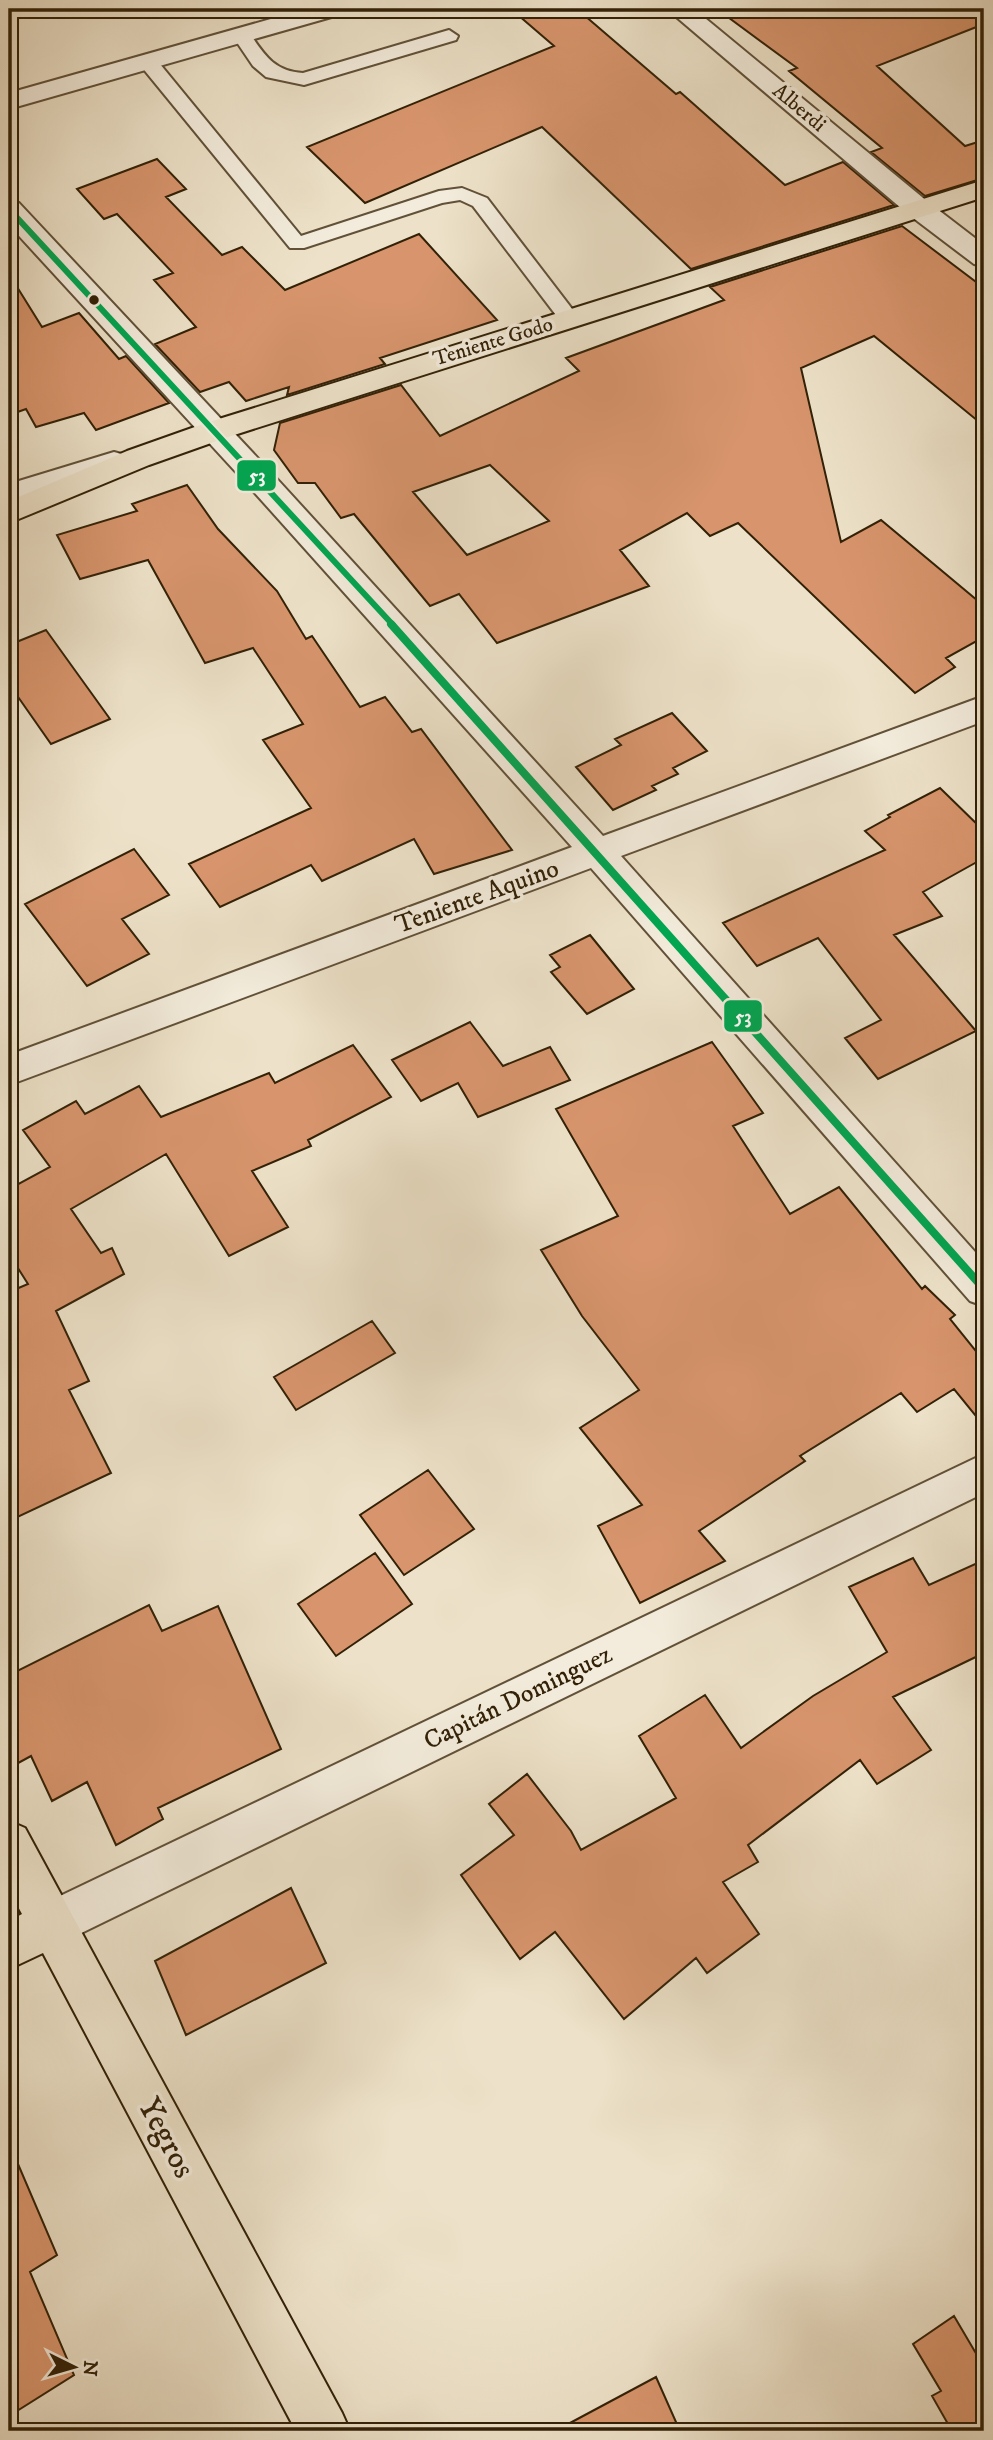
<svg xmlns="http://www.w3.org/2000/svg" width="993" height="2440" font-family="'IM FELL DW Pica',serif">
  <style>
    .building { fill: #d8956d; stroke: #322107; stroke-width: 2; fill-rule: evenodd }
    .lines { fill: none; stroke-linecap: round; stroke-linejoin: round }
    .service-casing { stroke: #615138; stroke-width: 4 }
    .minor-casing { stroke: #615138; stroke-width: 4 }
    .primary-casing { stroke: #322107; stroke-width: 4 }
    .service { fill: #f3ecdc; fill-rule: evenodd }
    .minor { fill: #f3ecdc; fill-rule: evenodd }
    .primary { fill: #ede2c9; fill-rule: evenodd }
    .bus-1-far1-casing { stroke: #f3ecdc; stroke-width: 10 }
    .bus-1-casing { stroke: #f3ecdc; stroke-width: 13 }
    .bus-1-far1 { stroke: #00a651; stroke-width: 6 }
    .bus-1 { stroke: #00a651; stroke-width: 8 }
    .bus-dot { fill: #322107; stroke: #f3ecdc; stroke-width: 2.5 }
    .labels { text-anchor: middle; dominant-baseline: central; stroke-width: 7; stroke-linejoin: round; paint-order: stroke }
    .far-street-label { font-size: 21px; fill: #322107; stroke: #f3ecdc }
    .street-label { font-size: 26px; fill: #322107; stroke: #f3ecdc }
    .near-street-label { font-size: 32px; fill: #322107; stroke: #f3ecdc }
    .line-badge { stroke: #f3ecdc; stroke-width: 2.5 }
    .badge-label { font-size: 19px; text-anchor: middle; font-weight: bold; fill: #fff }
  </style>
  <rect width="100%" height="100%" fill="#ede2c9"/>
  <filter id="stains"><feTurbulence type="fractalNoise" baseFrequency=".00286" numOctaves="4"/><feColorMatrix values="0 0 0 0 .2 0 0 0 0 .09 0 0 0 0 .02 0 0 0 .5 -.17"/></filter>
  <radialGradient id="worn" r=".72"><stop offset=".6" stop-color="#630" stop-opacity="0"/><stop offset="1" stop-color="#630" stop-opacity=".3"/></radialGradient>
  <path class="building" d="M 511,9 L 577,9 L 676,94 L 680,92 L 785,185 L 843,162 L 894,205 L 691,269 L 542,127 L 365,203 L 307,147 L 554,46 Z
    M 717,9 L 984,9 L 984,24 L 877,66 L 965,146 L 984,140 L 984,178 L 925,196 L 871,152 L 882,148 L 789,71 L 797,68 Z
    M 157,159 L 186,189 L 166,197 L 222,255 L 242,247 L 285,290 L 419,234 L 497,320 L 380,358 L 385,364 L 287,395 L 289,387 L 246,401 L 229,382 L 200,392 L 155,344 L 196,327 L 154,280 L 173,273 L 117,214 L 104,219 L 77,189 Z
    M 902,226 L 984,288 L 984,426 L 874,336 L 801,368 L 841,542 L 881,520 L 984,606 L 984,637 L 946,658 L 955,667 L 915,693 L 738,523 L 710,536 L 687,513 L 620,550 L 649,586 L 497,643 L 459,594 L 430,606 L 354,514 L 341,518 L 315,483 L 298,483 L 274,450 L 280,423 L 401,385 L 440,436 L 579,371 L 566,358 L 724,300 L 710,287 ZM 490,465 L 549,521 L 467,555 L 413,492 Z
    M 9,274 L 42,327 L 79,313 L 119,359 L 126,356 L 169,403 L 96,430 L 84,413 L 36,427 L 26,409 L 9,415 Z
    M 187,485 L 218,529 L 277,591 L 306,639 L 312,636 L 360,707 L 385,697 L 412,732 L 421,729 L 512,850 L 434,874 L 414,839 L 322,881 L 311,865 L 220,907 L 189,864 L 311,808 L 263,740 L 303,724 L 253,648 L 205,663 L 148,560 L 80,579 L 57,535 L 137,511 L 132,504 Z
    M 46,630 L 110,719 L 51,744 L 9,684 L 9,645 Z
    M 672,713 L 707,751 L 673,768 L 678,774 L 652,786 L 656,790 L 613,810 L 576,767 L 621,745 L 615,739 Z
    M 940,788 L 984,831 L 984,858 L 923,892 L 942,916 L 894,935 L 976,1031 L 878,1079 L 845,1038 L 881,1020 L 818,938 L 757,966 L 723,923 L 885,850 L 865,831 L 890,817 L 888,815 Z
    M 134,849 L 169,895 L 122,919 L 149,954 L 87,986 L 25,904 Z
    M 590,935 L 634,989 L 587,1014 L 551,972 L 560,967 L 550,955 Z
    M 470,1022 L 503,1066 L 550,1047 L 570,1080 L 478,1117 L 458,1083 L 421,1101 L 392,1060 Z
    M 712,1042 L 763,1113 L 733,1126 L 790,1214 L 839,1187 L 922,1289 L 925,1286 L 955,1315 L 950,1319 L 984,1361 L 984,1426 L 954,1389 L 917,1412 L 901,1393 L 800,1456 L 805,1461 L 699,1531 L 725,1561 L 640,1603 L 598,1526 L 642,1505 L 580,1428 L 639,1390 L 582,1316 L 541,1250 L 618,1216 L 556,1109 Z
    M 353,1045 L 391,1097 L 308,1140 L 311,1146 L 252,1171 L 288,1227 L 229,1256 L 166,1154 L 71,1209 L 101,1253 L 112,1248 L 124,1274 L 56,1311 L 89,1381 L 69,1390 L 111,1473 L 9,1521 L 9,1292 L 28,1284 L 9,1254 L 9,1189 L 50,1167 L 23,1130 L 76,1101 L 85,1114 L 139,1086 L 161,1117 L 269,1073 L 275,1083 Z
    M 372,1321 L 395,1353 L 296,1410 L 274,1377 Z
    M 428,1470 L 474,1529 L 404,1575 L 360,1515 Z
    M 375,1553 L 412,1604 L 336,1656 L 298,1604 Z
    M 913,1558 L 929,1585 L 984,1560 L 984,1653 L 893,1697 L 931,1750 L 877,1784 L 860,1760 L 748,1845 L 758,1862 L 723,1882 L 759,1934 L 707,1973 L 696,1958 L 624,2019 L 555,1932 L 520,1959 L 461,1875 L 514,1835 L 489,1804 L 527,1774 L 571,1831 L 581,1850 L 676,1798 L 639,1736 L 705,1695 L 741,1748 L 813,1696 L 887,1652 L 849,1587 Z
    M 149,1605 L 162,1631 L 218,1606 L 281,1749 L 158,1808 L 163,1819 L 116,1845 L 87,1782 L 52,1801 L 31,1756 L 9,1768 L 9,1675 Z
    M 291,1888 L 326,1963 L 186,2035 L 155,1961 Z
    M 9,2143 L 57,2255 L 30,2272 L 74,2375 L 9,2416 Z
    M 954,2316 L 984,2367 L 984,2431 L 952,2431 L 932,2396 L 941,2391 L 913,2344 Z
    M 656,2377 L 680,2431 L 555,2431 Z"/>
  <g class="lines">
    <defs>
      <path id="service" d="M 241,29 L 248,31 C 264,54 273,71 303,73 L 449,30 L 458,36 L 456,40 L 304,85 L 266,77 L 253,66 L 232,35 Z
        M 148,56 L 155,58 L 301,236 L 439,191 L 462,188 L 487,198 L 579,318 L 576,323 L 562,323 L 473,206 L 460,200 L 442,203 L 304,248 L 290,248 L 141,66 L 139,62 L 141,58 Z"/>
      <path id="minor" d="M 306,9 L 346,9 L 342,14 L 9,109 L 9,93 Z
        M 667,9 L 694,9 L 928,202 L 984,245 L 984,266 L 974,264 L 908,214 Z
        M 9,201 L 19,203 L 267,468 L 603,836 L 984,696 L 984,721 L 621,856 L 984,1262 L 984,1306 L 970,1301 L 591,868 L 9,1085 L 9,1055 L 572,847 L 246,483 L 9,225 Z
        M 114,452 L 125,455 L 129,462 L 125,469 L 9,505 L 9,484 Z
        M 984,1454 L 984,1493 L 67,1940 L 51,1947 L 35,1940 L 28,1924 L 35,1908 Z"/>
      <path id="primary" d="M 984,180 L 984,197 L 228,437 L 149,465 L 9,523 L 9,501 L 127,451 L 206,423 Z
        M 9,1821 L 25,1828 L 342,2413 L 350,2431 L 296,2431 L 43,1953 L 9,1969 L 9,1921 L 22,1914 L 9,1890 Z"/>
    </defs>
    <use href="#service" class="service-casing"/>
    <use href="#minor" class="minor-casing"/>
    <use href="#primary" class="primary-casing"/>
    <use href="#service" class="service"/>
    <use href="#minor" class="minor"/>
    <use href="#primary" class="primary"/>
    <defs>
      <path id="bus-1-far1" d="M 9,209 L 393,625"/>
      <path id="bus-1" d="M 391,624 L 984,1289"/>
    </defs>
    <use href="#bus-1-far1" class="bus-1-far1-casing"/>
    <use href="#bus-1" class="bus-1-casing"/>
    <use href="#bus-1-far1" class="bus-1-far1"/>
    <use href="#bus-1" class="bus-1"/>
  </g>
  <circle class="bus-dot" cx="94" cy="300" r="6"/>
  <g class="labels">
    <g class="far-street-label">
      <text transform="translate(799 108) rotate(40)">Alberdi</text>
      <text transform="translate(493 342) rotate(-17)">Teniente Godo</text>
    </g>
    <g class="street-label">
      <text transform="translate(477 897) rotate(-20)">Teniente Aquino</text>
      <text transform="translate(518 1698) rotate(-26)">Capitán Dominguez</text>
    </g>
    <g class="near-street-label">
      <text transform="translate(166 2138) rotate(62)">Yegros</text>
    </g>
  </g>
  <g class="line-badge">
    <rect x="236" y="459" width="41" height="33" rx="7" fill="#00a651"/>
    <rect x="723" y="999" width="40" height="34" rx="7" fill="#00a651"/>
  </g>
  <g class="badge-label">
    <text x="257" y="482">53</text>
    <text x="743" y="1023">53</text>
  </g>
  <rect width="993" height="2440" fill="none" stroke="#ede2c9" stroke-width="35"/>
  <rect x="10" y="10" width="972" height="2419" fill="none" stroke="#322107" stroke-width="3.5"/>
  <rect x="18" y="18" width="958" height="2405" fill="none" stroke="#322107" stroke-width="2"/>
  <g transform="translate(74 2367) rotate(95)" stroke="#f3ecdc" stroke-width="5" paint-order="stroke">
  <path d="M0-5L12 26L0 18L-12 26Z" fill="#322107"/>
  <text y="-10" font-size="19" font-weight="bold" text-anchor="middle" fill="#322107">N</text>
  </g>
  <rect width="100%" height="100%" filter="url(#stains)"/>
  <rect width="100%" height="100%" fill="url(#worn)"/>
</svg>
